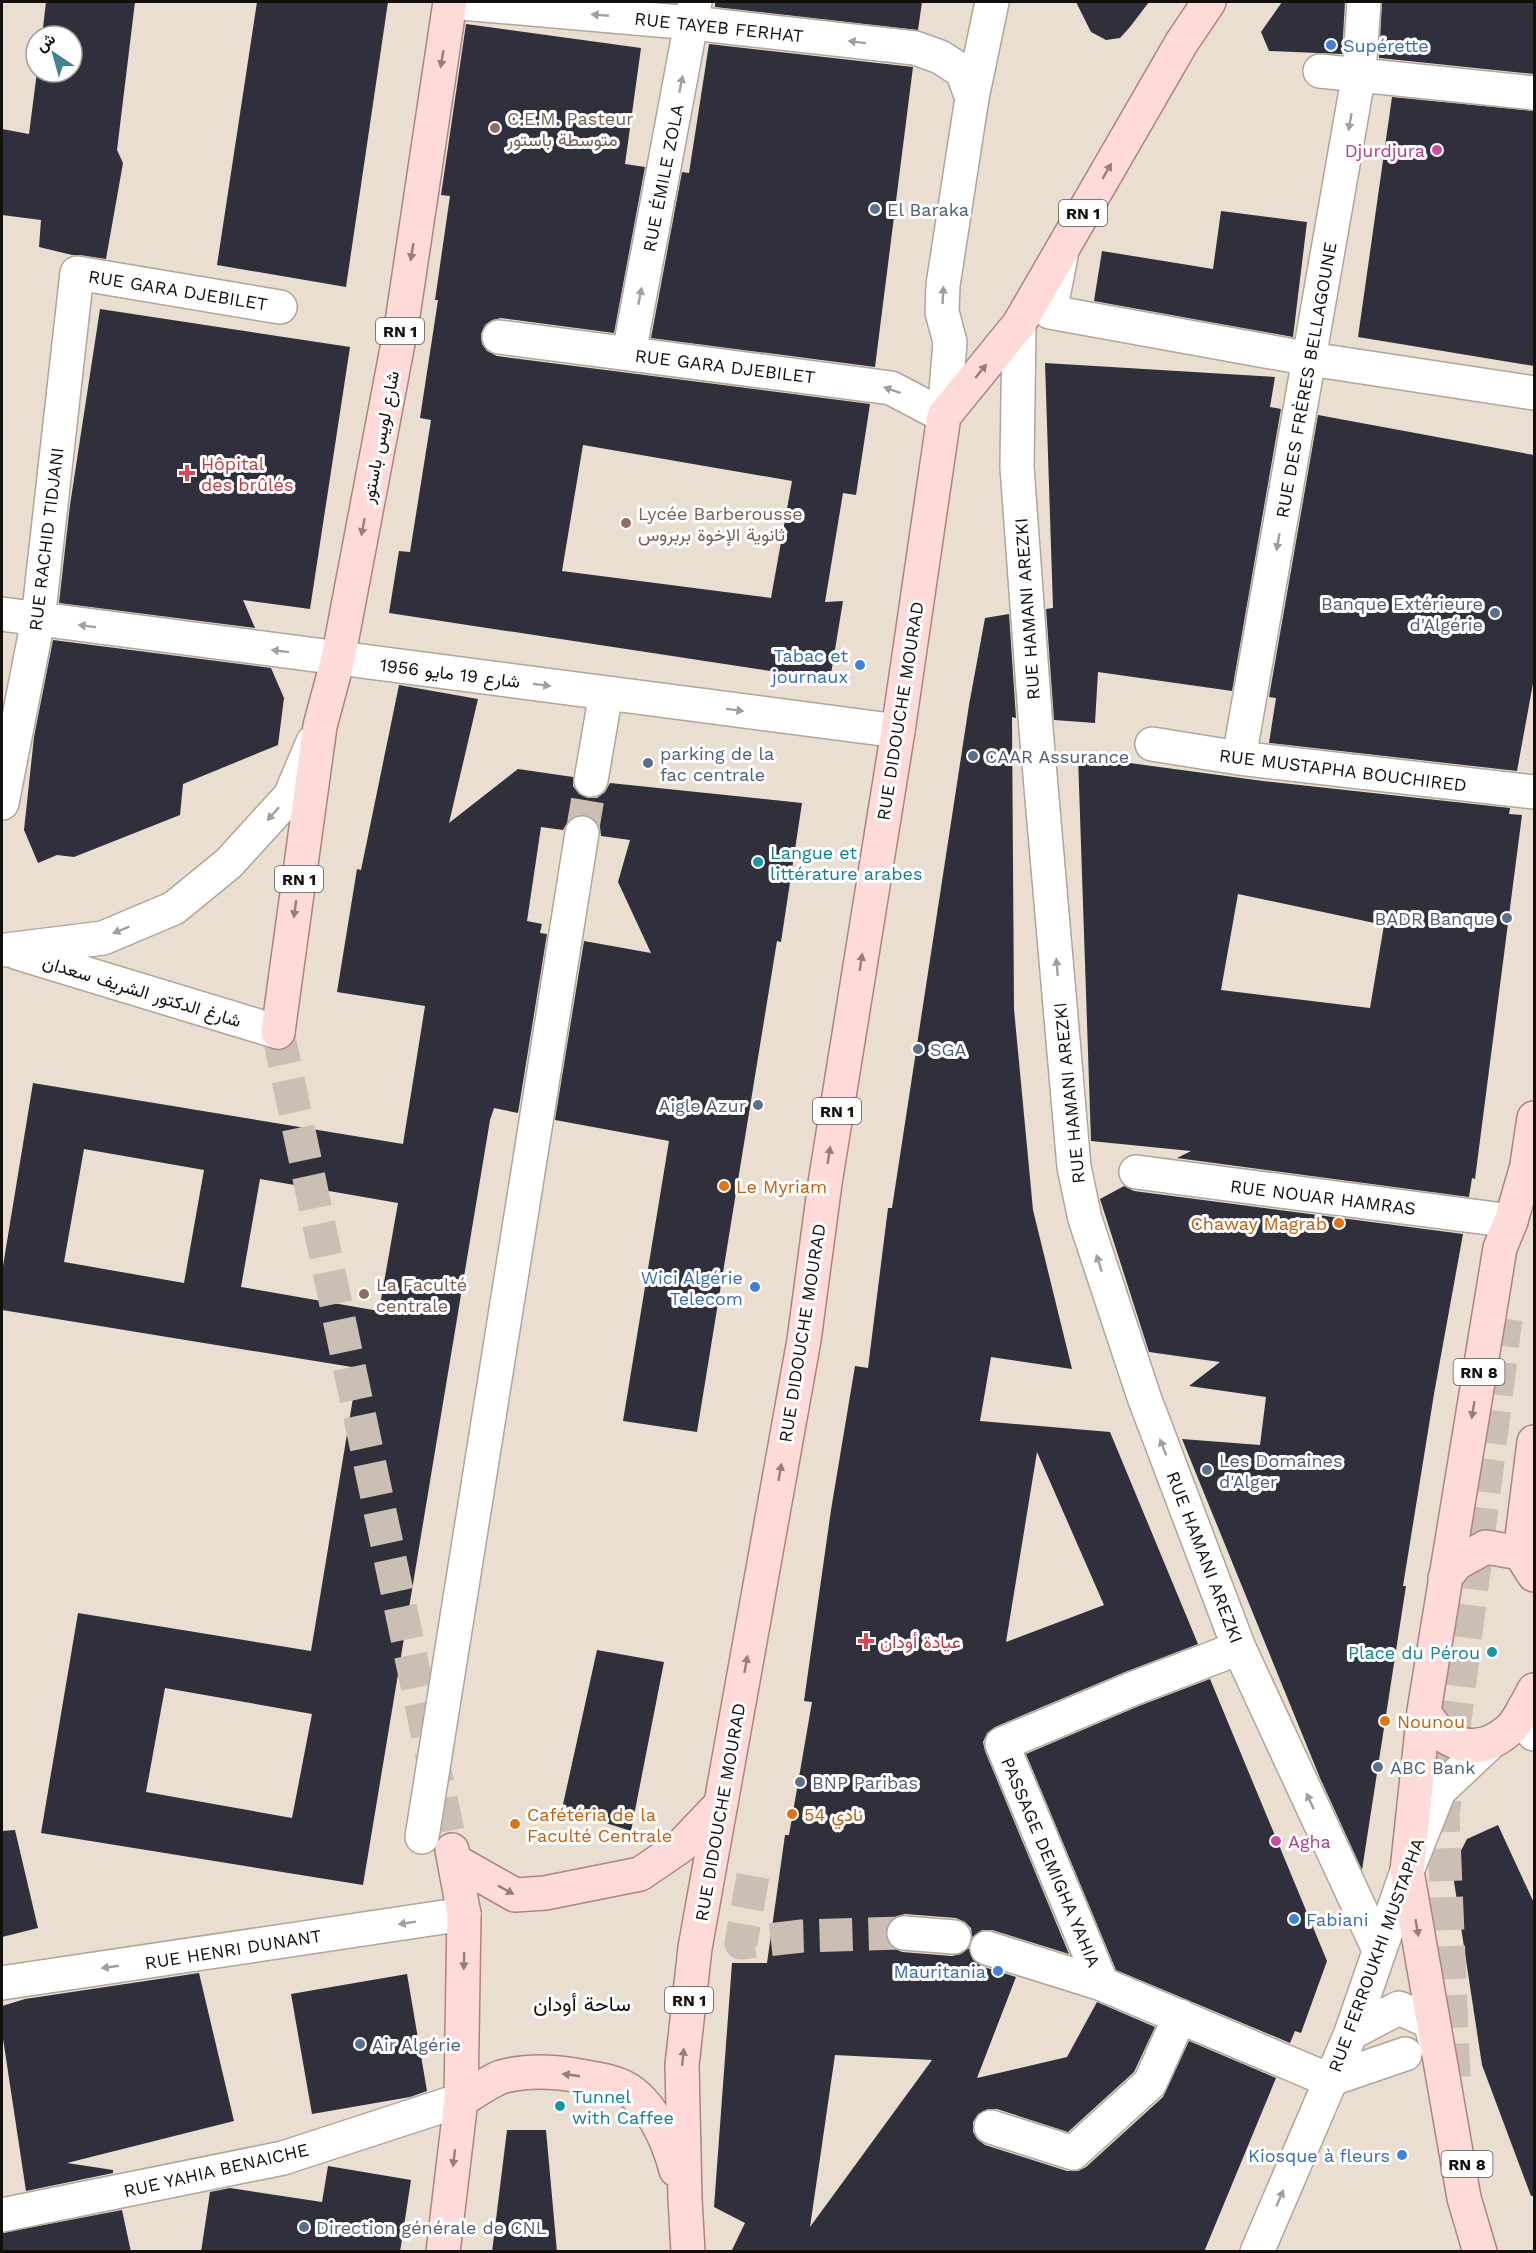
<svg xmlns="http://www.w3.org/2000/svg" width="1536" height="2253" font-family="'Work Sans',Vazirmatn,sans-serif">
  <style>
    .building { fill: #2f303c; fill-rule: evenodd }
    .lines { fill: none; stroke-linecap: round; stroke-linejoin: round }
    .pedestrian-tunnel { stroke: #cabfb2; stroke-width: 33; stroke-dasharray: 33 16; stroke-linecap: butt }
    .minor-tunnel { stroke: #cabfb2; stroke-width: 33; stroke-dasharray: 33 16; stroke-linecap: butt }
    .primary-tunnel { stroke: #cabfb2; stroke-width: 33; stroke-dasharray: 33 16; stroke-linecap: butt }
    .pedestrian-casing { stroke: #b0a598; stroke-width: 36 }
    .minor-casing { stroke: #b0a598; stroke-width: 36 }
    .tertiary-casing { stroke: #b0a598; stroke-width: 36 }
    .secondary-casing { stroke: #b0a598; stroke-width: 36 }
    .primary-casing { stroke: #ab847f; stroke-width: 36 }
    .pedestrian { stroke: #fff; stroke-width: 33 }
    .minor { stroke: #fff; stroke-width: 33 }
    .tertiary { stroke: #fff; stroke-width: 33 }
    .secondary { stroke: #fff; stroke-width: 33 }
    .primary { stroke: #fedbd8; stroke-width: 33 }
    .oneway { fill: #a19f9d }
    .oneway2 { fill: #947f7b }
    .shop-dot { fill: #3f7fe0; stroke: #fff; stroke-width: 2 }
    .education-dot { fill: #8d6e63; stroke: #fff; stroke-width: 2 }
    .hotel-dot { fill: #d1479c; stroke: #fff; stroke-width: 2 }
    .service-dot { fill: #5c6f8a; stroke: #fff; stroke-width: 2 }
    .health-dot { fill: #e0444e; stroke: #fff; stroke-width: 2 }
    .culture-dot { fill: #0f9aa8; stroke: #fff; stroke-width: 2 }
    .food-dot { fill: #e8710a; stroke: #fff; stroke-width: 2 }
    .labels { text-anchor: middle; dominant-baseline: central; stroke-width: 6; stroke-linejoin: round; paint-order: stroke }
    .shield { fill: #fff; stroke: #5a5754; stroke-width: 1.5 }
    .shield-label { font-size: 16px; font-weight: bold; fill: #130f0a }
    .street-label { font-size: 18px; fill: #130f0a; stroke: #fff }
    .shop-label { font-size: 18px; fill: #366cbe; stroke: #fff; text-anchor: end }
    .education-label { font-size: 18px; fill: #785e54; stroke: #fff; text-anchor: start }
    .hotel-label { font-size: 18px; fill: #b23c85; stroke: #fff; text-anchor: end }
    .service-label { font-size: 18px; fill: #4e5e75; stroke: #fff; text-anchor: start }
    .health-label { font-size: 18px; fill: #be3a42; stroke: #fff; text-anchor: start }
    .culture-label { font-size: 18px; fill: #0d838f; stroke: #fff; text-anchor: start }
    .food-label { font-size: 18px; fill: #c56008; stroke: #fff; text-anchor: start }
    .quarter-label { font-size: 21px; fill: #130f0a; stroke: #fff }
  </style>
  <rect width="100%" height="100%" fill="#eaded0"/>
  <path class="building" d="M 46,2 L 135,2 L 117,150 L 123,163 L 106,259 L 80,255 L 72,255 L 39,247 L 41,220 L 2,215 L 2,129 L 29,134 L 37,72 L 72,72 L 72,36 L 42,36 Z
    M 257,2 L 388,2 L 346,287 L 217,265 Z
    M 715,2 L 922,2 L 918,30 L 715,7 Z
    M 1076,2 L 1149,2 L 1130,27 L 1120,38 L 1106,40 L 1091,32 Z
    M 1282,2 L 1345,2 L 1342,54 L 1269,51 L 1261,32 Z
    M 1382,2 L 1534,2 L 1534,74 L 1379,58 Z
    M 466,24 L 641,48 L 625,164 L 645,167 L 614,333 L 501,318 L 492,320 L 485,325 L 481,334 L 482,344 L 487,351 L 497,356 L 870,404 L 856,495 L 843,493 L 825,602 L 843,601 L 830,680 L 389,613 L 399,551 L 410,552 L 431,420 L 420,418 L 438,300 L 435,300 L 450,196 L 441,195 ZM 583,445 L 792,481 L 771,598 L 562,571 Z
    M 709,44 L 913,67 L 875,367 L 651,338 L 682,172 L 689,173 Z
    M 1392,97 L 1534,111 L 1534,366 L 1358,337 Z
    M 1221,211 L 1307,222 L 1293,337 L 1094,301 L 1102,251 L 1213,269 Z
    M 100,309 L 350,347 L 310,609 L 243,600 L 255,628 L 59,603 L 70,505 Z
    M 1045,363 L 1275,377 L 1270,407 L 1281,409 L 1232,691 L 1098,672 L 1095,723 L 1054,720 L 1046,609 L 1053,608 Z
    M 1318,415 L 1534,455 L 1534,678 L 1517,771 L 1269,743 L 1276,698 L 1269,697 Z
    M 1009,614 L 1016,718 L 1012,717 L 1014,1009 L 1033,1210 L 1072,1369 L 991,1357 L 980,1421 L 1110,1432 L 1198,1644 L 1125,1672 L 995,1727 L 987,1733 L 983,1742 L 985,1751 L 1069,1954 L 992,1930 L 982,1930 L 972,1937 L 971,1928 L 965,1922 L 956,1918 L 905,1914 L 897,1916 L 889,1922 L 885,1932 L 887,1942 L 893,1948 L 902,1952 L 952,1956 L 961,1954 L 969,1948 L 973,1960 L 981,1966 L 1016,1977 L 977,2078 L 1067,2057 L 1097,2002 L 1155,2027 L 1134,2072 L 1068,2132 L 997,2109 L 988,2109 L 978,2114 L 973,2122 L 973,2132 L 977,2139 L 985,2145 L 1067,2171 L 1078,2171 L 1086,2167 L 1163,2097 L 1189,2041 L 1276,2078 L 1204,2252 L 731,2252 L 745,2223 L 714,2207 L 732,1963 L 767,1963 L 785,1835 L 789,1835 L 812,1702 L 804,1701 L 831,1510 L 855,1366 L 868,1368 L 888,1208 L 892,1208 L 969,705 L 985,618 ZM 1037,1452 L 1104,1605 L 1006,1642 ZM 835,2055 L 932,2060 L 810,2227 Z
    M 53,640 L 271,668 L 284,698 L 278,745 L 183,784 L 180,815 L 74,857 L 57,855 L 38,863 L 24,830 L 34,737 Z
    M 399,685 L 478,699 L 449,823 L 518,769 L 573,777 L 573,786 L 579,794 L 588,798 L 597,798 L 605,792 L 610,783 L 802,803 L 781,942 L 777,941 L 697,1432 L 623,1421 L 669,1141 L 555,1120 L 584,941 L 651,953 L 618,882 L 630,840 L 601,836 L 600,827 L 594,819 L 586,815 L 576,815 L 568,821 L 563,830 L 541,827 L 527,921 L 542,924 L 540,933 L 547,934 L 518,1113 L 494,1108 L 490,1120 L 363,1885 L 41,1833 L 78,1613 L 311,1651 L 358,1368 L 2,1310 L 2,1272 L 33,1083 L 403,1144 L 425,1006 L 337,992 L 357,869 L 361,870 ZM 84,1149 L 204,1170 L 184,1283 L 64,1262 ZM 260,1179 L 398,1203 L 379,1311 L 241,1287 ZM 165,1688 L 312,1714 L 292,1818 L 146,1792 Z
    M 1078,756 L 1263,781 L 1510,808 L 1509,814 L 1522,815 L 1475,1179 L 1472,1178 L 1469,1197 L 1177,1158 L 1191,1151 L 1091,1141 ZM 1238,894 L 1384,925 L 1370,1008 L 1221,990 Z
    M 1124,1186 L 1134,1191 L 1463,1234 L 1434,1394 L 1403,1586 L 1406,1586 L 1362,1870 L 1320,1778 L 1182,1439 L 1260,1445 L 1266,1397 L 1189,1386 L 1220,1362 L 1149,1352 L 1100,1199 Z
    M 597,1650 L 664,1662 L 631,1831 L 562,1809 Z
    M 1210,1679 L 1327,1961 L 1301,2033 L 1295,2031 L 1290,2043 L 1116,1970 L 1026,1754 L 1139,1706 Z
    M 1498,1825 L 1534,1903 L 1534,2196 L 1531,2196 L 1482,2065 L 1452,1868 L 1467,1839 Z
    M 15,1830 L 38,1928 L 2,1937 L 2,1831 Z
    M 199,1973 L 234,2121 L 67,2163 L 113,2170 L 113,2173 L 26,2191 L 2,2032 L 2,2006 L 25,1999 Z
    M 407,1974 L 427,2091 L 410,2097 L 312,2114 L 291,1994 Z
    M 507,2130 L 546,2130 L 557,2252 L 492,2252 Z
    M 328,2166 L 411,2180 L 400,2252 L 201,2252 L 210,2192 L 230,2188 L 322,2202 Z
    M 122,2210 L 131,2252 L 2,2252 L 2,2233 Z"/>
  <g class="lines">
    <path class="pedestrian-tunnel" d="M 753,1876 L 741,1943 L 802,1936 L 904,1933"/>
    <path class="minor-tunnel" d="M 582,833 L 591,780"/>
    <path class="primary-tunnel" d="M 278,1032 L 452,1850
      M 1454,2077 L 1443,1815 L 1506,1319"/>
    <defs>
      <path id="pedestrian" d="M 972,98 L 992,2
        M 904,1933 L 954,1937
        M 987,1948 L 1102,1984 L 1329,2080 L 1405,2054
        M 1102,1984 L 1002,1744 L 1132,1689 L 1239,1648
        M 991,2127 L 1073,2153 L 1150,2083 L 1180,2016"/>
      <path id="minor" d="M 1320,71 L 1534,93
        M 1061,256 L 1050,312 L 1310,359 L 1534,393
        M 499,337 L 891,388 L 944,416
        M 629,353 L 695,2
        M 2,614 L 898,731
        M 1152,744 L 1239,758 L 1534,792
        M 1239,758 L 1359,73 L 1364,2
        M 591,780 L 606,693
        M 2,803 L 38,620 L 77,273 L 280,307
        M 1136,1172 L 1511,1221
        M 422,1837 L 582,833
        M 2,1983 L 464,1914
        M 2,2215 L 283,2158 L 461,2100"/>
      <path id="tertiary" d="M 1019,324 L 1017,467 L 1036,729 L 1074,1167 L 1085,1219 L 1144,1397 L 1239,1648 L 1379,1950
        M 1524,1708 L 1534,1734
        M 1351,2033 L 1399,2008 L 1430,2022 L 1437,2048
        M 1257,2252 L 1351,2033 L 1407,1871 L 1439,1791 L 1491,1742"/>
      <path id="secondary" d="M 450,2 L 692,23 L 915,48 L 940,57 L 962,71 L 972,98 L 943,285 L 942,312 L 950,342 L 944,416
        M 6,950 L 103,938 L 174,908 L 229,863 L 290,796 L 313,742
        M 18,953 L 278,1032"/>
      <path id="primary" d="M 278,1032 L 320,726 L 338,659 L 402,322 L 450,2
        M 1526,1169 L 1511,1221 L 1500,1248 L 1424,1711 C 1443,1746 1477,1758 1509,1730 C 1520,1720 1527,1702 1534,1690
        M 1523,1191 L 1534,1118
        M 1520,1553 L 1534,1442
        M 1445,1578 L 1457,1563 L 1486,1547 L 1520,1553 L 1534,1575
        M 1424,1711 L 1407,1871 L 1464,2198 L 1480,2252
        M 455,1861 L 515,1895 L 545,1893 L 640,1874 L 681,1846 L 721,1804
        M 461,2100 C 474,2093 488,2082 501,2077 C 525,2070 550,2071 574,2075 C 589,2078 605,2079 619,2085 C 650,2097 668,2140 676,2170
        M 443,2252 L 461,2100 L 464,1914 L 452,1850
        M 688,2252 L 685,2199 L 682,2065 L 695,1948 L 804,1340 L 825,1183 L 898,731 L 944,416 L 1019,324 L 1182,42 L 1209,2"/>
    </defs>
    <use href="#pedestrian" class="pedestrian-casing"/>
    <use href="#minor" class="minor-casing"/>
    <use href="#tertiary" class="tertiary-casing"/>
    <use href="#secondary" class="secondary-casing"/>
    <use href="#primary" class="primary-casing"/>
    <use href="#pedestrian" class="pedestrian"/>
    <use href="#minor" class="minor"/>
    <use href="#tertiary" class="tertiary"/>
    <use href="#secondary" class="secondary"/>
    <use href="#primary" class="primary"/>
  </g>
  <defs><path id="oneway-solid" d="M-6-.8H1V-3.2L6.5 0L1 3.2V.8H-6Z" transform="scale(1.5)"/></defs>
  <g class="oneway">
    <use href="#oneway-solid" transform="translate(600 15) rotate(-175)"/>
    <use href="#oneway-solid" transform="translate(857 42) rotate(-173)"/>
    <use href="#oneway-solid" transform="translate(681 84) rotate(-79)"/>
    <use href="#oneway-solid" transform="translate(1350 122) rotate(100)"/>
    <use href="#oneway-solid" transform="translate(943 295) rotate(-87)"/>
    <use href="#oneway-solid" transform="translate(640 296) rotate(-79)"/>
    <use href="#oneway-solid" transform="translate(892 390) rotate(-161)"/>
    <use href="#oneway-solid" transform="translate(1278 542) rotate(100)"/>
    <use href="#oneway-solid" transform="translate(87 626) rotate(-173)"/>
    <use href="#oneway-solid" transform="translate(280 651) rotate(-173)"/>
    <use href="#oneway-solid" transform="translate(542 685) rotate(7)"/>
    <use href="#oneway-solid" transform="translate(735 710) rotate(7)"/>
    <use href="#oneway-solid" transform="translate(273 814) rotate(132)"/>
    <use href="#oneway-solid" transform="translate(121 930) rotate(158)"/>
    <use href="#oneway-solid" transform="translate(1057 967) rotate(-95)"/>
    <use href="#oneway-solid" transform="translate(1099 1263) rotate(-108)"/>
    <use href="#oneway-solid" transform="translate(1163 1447) rotate(-111)"/>
    <use href="#oneway-solid" transform="translate(1310 1801) rotate(-115)"/>
    <use href="#oneway-solid" transform="translate(407 1923) rotate(171)"/>
    <use href="#oneway-solid" transform="translate(110 1967) rotate(172)"/>
    <use href="#oneway-solid" transform="translate(1280 2198) rotate(-67)"/>
  </g>
  <g class="oneway2">
    <use href="#oneway-solid" transform="translate(442 59) rotate(99)"/>
    <use href="#oneway-solid" transform="translate(1107 171) rotate(-60)"/>
    <use href="#oneway-solid" transform="translate(412 252) rotate(99)"/>
    <use href="#oneway-solid" transform="translate(981 371) rotate(-51)"/>
    <use href="#oneway-solid" transform="translate(363 527) rotate(101)"/>
    <use href="#oneway-solid" transform="translate(295 909) rotate(98)"/>
    <use href="#oneway-solid" transform="translate(861 962) rotate(-81)"/>
    <use href="#oneway-solid" transform="translate(829 1155) rotate(-81)"/>
    <use href="#oneway-solid" transform="translate(1473 1410) rotate(99)"/>
    <use href="#oneway-solid" transform="translate(780 1472) rotate(-80)"/>
    <use href="#oneway-solid" transform="translate(746 1664) rotate(-80)"/>
    <use href="#oneway-solid" transform="translate(506 1890) rotate(29)"/>
    <use href="#oneway-solid" transform="translate(1417 1928) rotate(80)"/>
    <use href="#oneway-solid" transform="translate(464 1961) rotate(91)"/>
    <use href="#oneway-solid" transform="translate(683 2057) rotate(-84)"/>
    <use href="#oneway-solid" transform="translate(571 2075) rotate(-172)"/>
    <use href="#oneway-solid" transform="translate(454 2158) rotate(97)"/>
  </g>
  <g class="shop-dot">
    <circle cx="1331" cy="45" r="6"/>
    <circle cx="860" cy="665" r="6"/>
    <circle cx="755" cy="1287" r="6"/>
    <circle cx="1294" cy="1919" r="6"/>
    <circle cx="998" cy="1971" r="6"/>
    <circle cx="1402" cy="2155" r="6"/>
  </g>
  <g class="education-dot">
    <circle cx="495" cy="128" r="6"/>
    <circle cx="626" cy="523" r="6"/>
    <circle cx="364" cy="1294" r="6"/>
  </g>
  <g class="hotel-dot">
    <circle cx="1437" cy="150" r="6"/>
    <circle cx="1276" cy="1841" r="6"/>
  </g>
  <g class="service-dot">
    <circle cx="875" cy="209" r="6"/>
    <circle cx="1495" cy="613" r="6"/>
    <circle cx="973" cy="756" r="6"/>
    <circle cx="648" cy="763" r="6"/>
    <circle cx="1507" cy="918" r="6"/>
    <circle cx="918" cy="1049" r="6"/>
    <circle cx="758" cy="1105" r="6"/>
    <circle cx="1207" cy="1470" r="6"/>
    <circle cx="1378" cy="1767" r="6"/>
    <circle cx="800" cy="1782" r="6"/>
    <circle cx="360" cy="2044" r="6"/>
    <circle cx="304" cy="2227" r="6"/>
  </g>
  <g class="health-dot">
    <path d="M184 464h6v6h6v6h-6v6h-6v-6h-6v-6h6z"/>
    <path d="M863 1632h6v6h6v6h-6v6h-6v-6h-6v-6h6z"/>
  </g>
  <g class="culture-dot">
    <circle cx="758" cy="862" r="6"/>
    <circle cx="1492" cy="1652" r="6"/>
    <circle cx="560" cy="2106" r="6"/>
  </g>
  <g class="food-dot">
    <circle cx="724" cy="1186" r="6"/>
    <circle cx="1339" cy="1223" r="6"/>
    <circle cx="1385" cy="1721" r="6"/>
    <circle cx="792" cy="1814" r="6"/>
    <circle cx="515" cy="1824" r="6"/>
  </g>
  <g class="labels">
    <g class="shield">
      <rect x="1059" y="200" width="48" height="26" rx="4.5"/>
      <rect x="376" y="318" width="48" height="26" rx="4.5"/>
      <rect x="275" y="866" width="48" height="26" rx="4.5"/>
      <rect x="813" y="1098" width="48" height="26" rx="4.5"/>
      <rect x="1453.5" y="1359" width="51" height="26" rx="4.5"/>
      <rect x="665" y="1987" width="48" height="26" rx="4.5"/>
      <rect x="1441.5" y="2151" width="51" height="26" rx="4.5"/>
    </g>
    <g class="shield-label">
      <text x="1083" y="213">RN 1</text>
      <text x="400" y="331">RN 1</text>
      <text x="299" y="879">RN 1</text>
      <text x="837" y="1111">RN 1</text>
      <text x="1479" y="1372">RN 8</text>
      <text x="689" y="2000">RN 1</text>
      <text x="1467" y="2164">RN 8</text>
    </g>
    <g class="street-label">
      <text transform="translate(719 27) rotate(6)">RUE TAYEB FERHAT</text>
      <text transform="translate(663 178) rotate(-79)">RUE ÉMILE ZOLA</text>
      <text transform="translate(178 290) rotate(9)">RUE GARA DJEBILET</text>
      <text transform="translate(725 366) rotate(7)">RUE GARA DJEBILET</text>
      <text transform="translate(1306 380) rotate(-80)">RUE DES FRÈRES BELLAGOUNE</text>
      <text transform="translate(380 437) rotate(-79)">شارع لويس باستور</text>
      <text transform="translate(46 539) rotate(-83)">RUE RACHID TIDJANI</text>
      <text transform="translate(1027 609) rotate(-94)">RUE HAMANI AREZKI</text>
      <text transform="translate(450 673) rotate(7)">شارع 19 مايو 1956</text>
      <text transform="translate(900 711) rotate(-81)">RUE DIDOUCHE MOURAD</text>
      <text transform="translate(1343 770) rotate(7)">RUE MUSTAPHA BOUCHIRED</text>
      <text transform="translate(142 991) rotate(17)">شارغ الدكتور الشريف سعدان</text>
      <text transform="translate(1069 1093) rotate(-96)">RUE HAMANI AREZKI</text>
      <text transform="translate(1323 1197) rotate(7)">RUE NOUAR HAMRAS</text>
      <text transform="translate(802 1333) rotate(-81)">RUE DIDOUCHE MOURAD</text>
      <text transform="translate(1205 1557) rotate(69)">RUE HAMANI AREZKI</text>
      <text transform="translate(720 1812) rotate(-80)">RUE DIDOUCHE MOURAD</text>
      <text transform="translate(1051 1862) rotate(67)">PASSAGE DEMIGHA YAHIA</text>
      <text transform="translate(233 1949) rotate(-9)">RUE HENRI DUNANT</text>
      <text transform="translate(1376 1955) rotate(-70)">RUE FERROUKHI MUSTAPHA</text>
      <text transform="translate(216 2170) rotate(-13)">RUE YAHIA BENAICHE</text>
    </g>
    <g class="shop-label">
      <text x="1343" y="45" text-anchor="start">Supérette</text>
      <text x="848" y="655">Tabac et<tspan x="848" dy="21">journaux</tspan></text>
      <text x="743" y="1277">Wici Algérie<tspan x="743" dy="21">Telecom</tspan></text>
      <text x="1306" y="1919" text-anchor="start">Fabiani</text>
      <text x="986" y="1971">Mauritania</text>
      <text x="1390" y="2155">Kiosque à fleurs</text>
    </g>
    <g class="education-label">
      <text x="507" y="118">C.E.M. Pasteur<tspan x="507" dy="21">متوسطة باستور</tspan></text>
      <text x="638" y="513">Lycée Barberousse<tspan x="638" dy="21">ثانوية الإخوة بربروس</tspan></text>
      <text x="376" y="1284">La Faculté<tspan x="376" dy="21">centrale</tspan></text>
    </g>
    <g class="hotel-label">
      <text x="1425" y="150">Djurdjura</text>
      <text x="1288" y="1841" text-anchor="start">Agha</text>
    </g>
    <g class="service-label">
      <text x="887" y="209">El Baraka</text>
      <text x="1483" y="603" text-anchor="end">Banque Extérieure<tspan x="1483" dy="21">d'Algérie</tspan></text>
      <text x="660" y="753">parking de la<tspan x="660" dy="21">fac centrale</tspan></text>
      <text x="985" y="756">CAAR Assurance</text>
      <text x="1495" y="918" text-anchor="end">BADR Banque</text>
      <text x="930" y="1049">SGA</text>
      <text x="746" y="1105" text-anchor="end">Aigle Azur</text>
      <text x="1219" y="1460">Les Domaines<tspan x="1219" dy="21">d'Alger</tspan></text>
      <text x="1390" y="1767">ABC Bank</text>
      <text x="812" y="1782">BNP Paribas</text>
      <text x="372" y="2044">Air Algérie</text>
      <text x="316" y="2227">Direction générale de CNL</text>
    </g>
    <g class="health-label">
      <text x="201" y="463">Hôpital<tspan x="201" dy="21">des brûlés</tspan></text>
      <text x="880" y="1641">عيادة أودان</text>
    </g>
    <g class="culture-label">
      <text x="770" y="852">Langue et<tspan x="770" dy="21">littérature arabes</tspan></text>
      <text x="1480" y="1652" text-anchor="end">Place du Pérou</text>
      <text x="572" y="2096">Tunnel<tspan x="572" dy="21">with Caffee</tspan></text>
    </g>
    <g class="food-label">
      <text x="736" y="1186">Le Myriam</text>
      <text x="1327" y="1223" text-anchor="end">Chaway Magrab</text>
      <text x="1397" y="1721">Nounou</text>
      <text x="527" y="1814">Cafétéria de la<tspan x="527" dy="21">Faculté Centrale</tspan></text>
      <text x="804" y="1814">نادي 54</text>
    </g>
    <g class="quarter-label">
      <text x="582" y="2003">ساحة أودان</text>
    </g>
  </g>
  <rect width="1536" height="2253" fill="none" stroke="#130f0a" stroke-width="6"/>
  <g transform="translate(54 54) rotate(324)"><circle r="28" fill="#ffffff" stroke="#a19f9d" stroke-width="1.5"/>
  <path d="M0-4.5L10 22L0 15L-10 22Z" fill="#408392"/>
  <text y="-9" font-size="16" font-weight="bold" text-anchor="middle" fill="#130f0a">ش</text>
  </g>
</svg>
